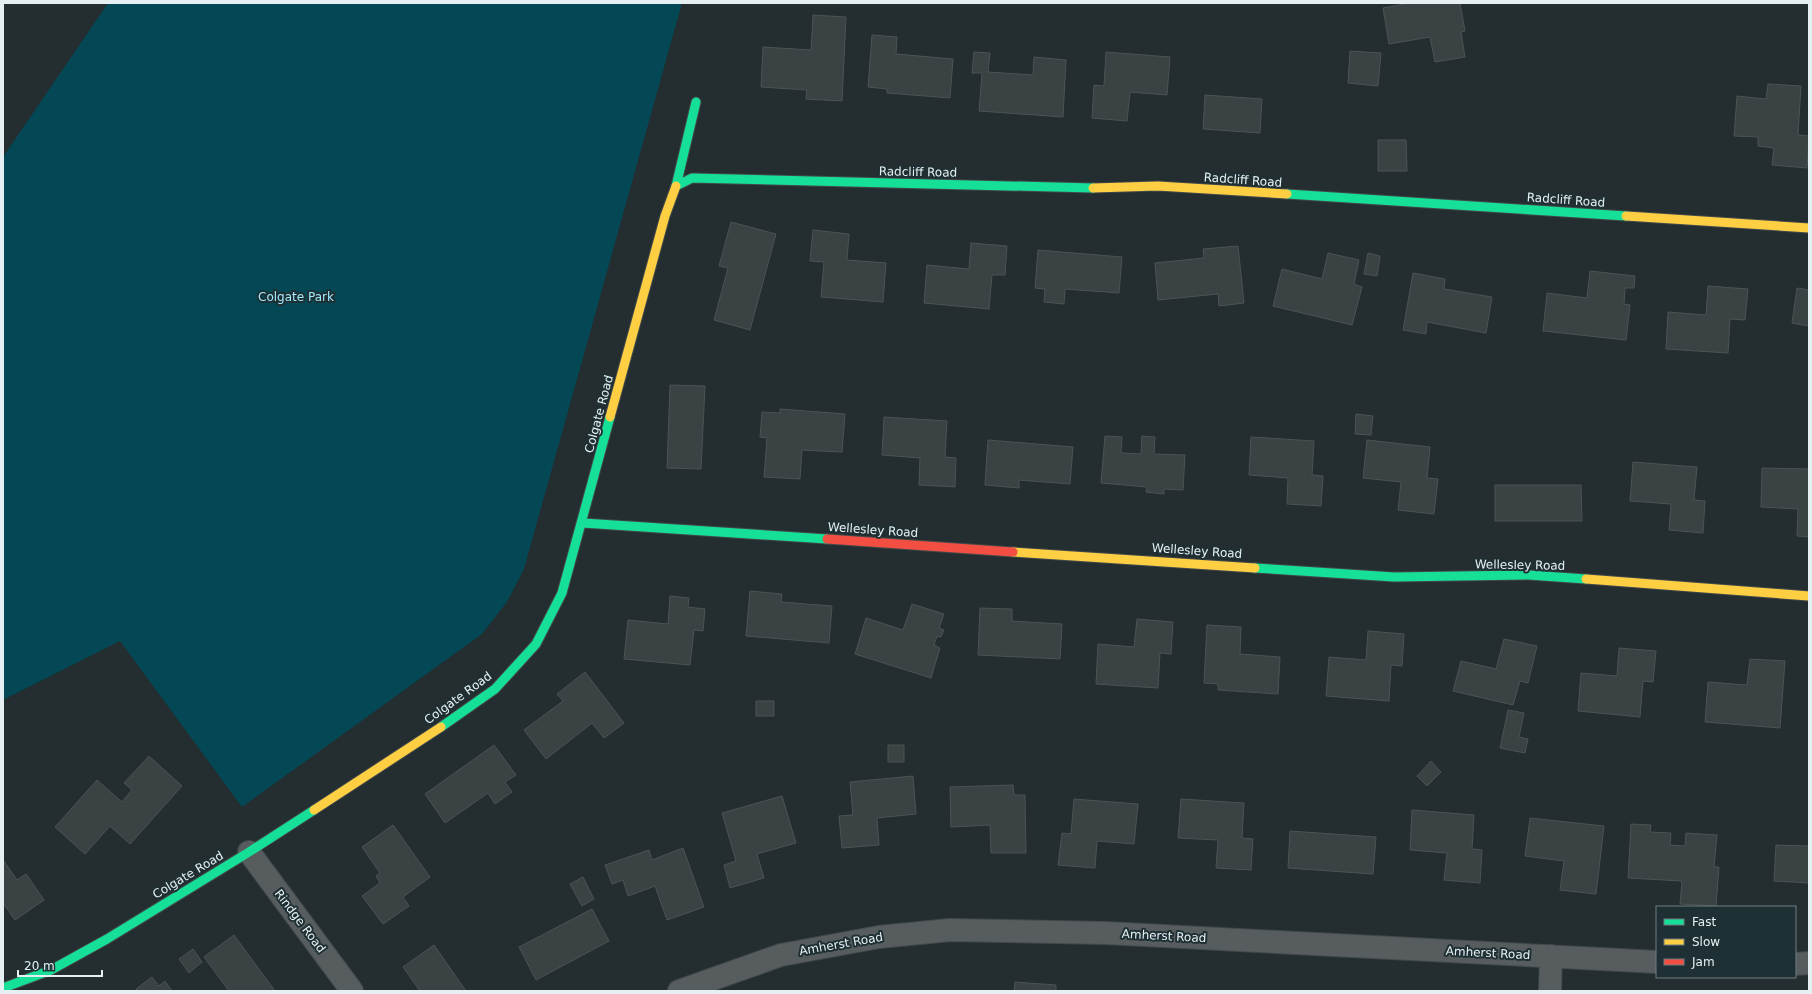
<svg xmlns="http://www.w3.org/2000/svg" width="1812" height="994" font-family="'DejaVu Sans',sans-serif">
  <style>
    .green { fill: #054855 }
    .building { fill: #3b4244; stroke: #4b5355 }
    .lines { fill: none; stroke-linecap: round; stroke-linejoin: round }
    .street-casing { stroke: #41494b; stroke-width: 24 }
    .fast-casing { stroke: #41494b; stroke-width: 11 }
    .slow-casing { stroke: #41494b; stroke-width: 11 }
    .jam-casing { stroke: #41494b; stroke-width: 11 }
    .street { stroke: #575d5f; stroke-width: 22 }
    .fast { stroke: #16e098; stroke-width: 9 }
    .slow { stroke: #ffcf43; stroke-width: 9 }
    .jam { stroke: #f24e42; stroke-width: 9 }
    .labels { text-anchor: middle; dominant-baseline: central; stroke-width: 4; stroke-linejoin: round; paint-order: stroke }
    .street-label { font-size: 12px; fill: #e6f0f3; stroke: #1f3034 }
    .park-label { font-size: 12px; fill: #a2eafd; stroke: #1f3034 }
  </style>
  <rect width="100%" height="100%" fill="#242d2f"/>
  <path class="green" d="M 108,3 L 682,3 L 524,569 L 507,602 L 482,634 L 242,807 L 120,641 L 3,700 L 3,157 Z"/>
  <path class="building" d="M 1410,3 L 1460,3 L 1465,31 L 1461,32 L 1465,57 L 1435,62 L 1430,37 L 1389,44 L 1383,8 Z
    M 813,15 L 846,17 L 842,101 L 806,99 L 807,90 L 761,87 L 763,47 L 811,50 Z
    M 872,35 L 897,37 L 896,54 L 953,59 L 950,98 L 887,93 L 887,89 L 868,87 Z
    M 1350,51 L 1381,53 L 1378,86 L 1348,83 Z
    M 974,52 L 990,53 L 988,72 L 1033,75 L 1034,57 L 1066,60 L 1063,117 L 979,111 L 982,73 L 972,73 Z
    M 1106,52 L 1170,57 L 1167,95 L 1130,92 L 1127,121 L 1092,118 L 1094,85 L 1104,86 Z
    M 1768,84 L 1801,86 L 1798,135 L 1809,136 L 1807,168 L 1772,165 L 1774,148 L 1758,146 L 1758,137 L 1734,136 L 1737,96 L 1766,99 Z
    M 1205,95 L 1262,99 L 1260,133 L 1203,129 Z
    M 1378,140 L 1406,140 L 1407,171 L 1378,171 Z
    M 731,222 L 776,234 L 750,330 L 714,320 L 728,268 L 719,266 Z
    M 813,230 L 849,234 L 847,260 L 886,263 L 883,302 L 821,297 L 824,262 L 810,261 Z
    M 971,243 L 1007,246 L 1005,275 L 992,275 L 989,309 L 924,303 L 927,265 L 969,269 Z
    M 1238,246 L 1244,303 L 1219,306 L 1218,294 L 1158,300 L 1155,263 L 1204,258 L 1203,249 Z
    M 1038,250 L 1122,257 L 1119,293 L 1065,289 L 1064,304 L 1044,302 L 1045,289 L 1035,288 Z
    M 1328,253 L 1359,260 L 1354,284 L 1362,287 L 1352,325 L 1273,306 L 1282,269 L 1322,279 Z
    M 1368,253 L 1380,256 L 1377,276 L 1364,274 Z
    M 1590,271 L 1635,276 L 1634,288 L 1625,288 L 1624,304 L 1630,305 L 1626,340 L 1543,331 L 1547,293 L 1587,298 Z
    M 1413,273 L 1445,279 L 1444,289 L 1492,297 L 1486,333 L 1427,322 L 1426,334 L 1403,330 Z
    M 1708,286 L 1748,289 L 1745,320 L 1730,319 L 1728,353 L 1666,349 L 1668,312 L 1706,315 Z
    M 1797,288 L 1809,290 L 1809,326 L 1792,323 Z
    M 670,385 L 705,386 L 701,469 L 667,468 Z
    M 780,409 L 845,414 L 842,452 L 802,450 L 800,479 L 764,477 L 767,438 L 760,437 L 762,412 L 780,413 Z
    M 1356,414 L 1373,416 L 1371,435 L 1355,434 Z
    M 884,417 L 947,421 L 945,457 L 956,458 L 955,487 L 919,485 L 920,458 L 882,455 Z
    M 1105,436 L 1122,437 L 1121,453 L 1141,454 L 1142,436 L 1155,437 L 1154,454 L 1185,455 L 1183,490 L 1164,489 L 1164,494 L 1146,492 L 1147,487 L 1101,483 Z
    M 1251,437 L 1314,441 L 1312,475 L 1323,476 L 1321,506 L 1287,504 L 1288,478 L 1249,475 Z
    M 988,440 L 1073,447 L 1070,484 L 1019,480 L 1019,488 L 985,485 Z
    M 1367,440 L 1430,447 L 1427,478 L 1438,479 L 1434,514 L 1398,510 L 1401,482 L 1363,478 Z
    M 1633,462 L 1697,467 L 1694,500 L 1705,501 L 1703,533 L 1669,530 L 1671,504 L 1630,501 Z
    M 1762,468 L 1809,469 L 1809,537 L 1797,536 L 1798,509 L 1761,507 Z
    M 1495,485 L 1581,485 L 1582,521 L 1495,521 Z
    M 750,591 L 782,594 L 781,602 L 832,606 L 829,643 L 746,636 Z
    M 670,596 L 689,598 L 688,607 L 705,609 L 703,631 L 694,630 L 690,665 L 624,659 L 628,620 L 668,624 Z
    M 912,604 L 944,614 L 939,628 L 944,630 L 941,637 L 937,636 L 934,645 L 940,648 L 931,678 L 855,654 L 866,618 L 903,630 Z
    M 980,608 L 1012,609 L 1012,621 L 1062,624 L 1060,659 L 978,655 Z
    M 1137,619 L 1173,622 L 1171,654 L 1160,653 L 1158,688 L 1096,684 L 1098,644 L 1134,647 Z
    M 1207,625 L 1241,627 L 1240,654 L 1280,657 L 1278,694 L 1218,690 L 1218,684 L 1204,683 Z
    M 1368,631 L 1404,634 L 1402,666 L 1391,665 L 1389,701 L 1326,696 L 1329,657 L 1366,660 Z
    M 1504,639 L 1537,646 L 1528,683 L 1520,681 L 1513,705 L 1453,691 L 1461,661 L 1496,669 Z
    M 1619,648 L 1656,651 L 1653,682 L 1643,681 L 1640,717 L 1578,711 L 1581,673 L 1617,676 Z
    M 1750,659 L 1785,661 L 1780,728 L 1705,722 L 1708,682 L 1747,685 Z
    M 585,672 L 624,723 L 604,738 L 592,723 L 546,759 L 524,730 L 563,701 L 557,694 Z
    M 756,701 L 774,701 L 774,716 L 756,716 Z
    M 1508,710 L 1524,713 L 1519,737 L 1528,739 L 1525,753 L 1500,748 Z
    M 494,745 L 516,775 L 505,782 L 512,792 L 495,804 L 488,793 L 445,823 L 425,794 Z
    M 888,745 L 904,745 L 904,762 L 888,762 Z
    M 149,756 L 182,786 L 130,844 L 110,826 L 85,854 L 55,827 L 97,780 L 122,802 L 132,790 L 124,783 Z
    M 1431,761 L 1441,772 L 1427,786 L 1417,776 Z
    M 913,776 L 916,814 L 877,818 L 879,845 L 842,848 L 839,816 L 853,815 L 850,782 Z
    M 1013,785 L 1014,795 L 1025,795 L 1026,853 L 991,853 L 990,825 L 951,827 L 950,787 Z
    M 782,796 L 796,843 L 757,854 L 764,878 L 730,888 L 724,865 L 736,861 L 722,813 Z
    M 1074,799 L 1138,804 L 1134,844 L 1097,841 L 1095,868 L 1058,865 L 1062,833 L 1071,834 Z
    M 1181,799 L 1244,803 L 1242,838 L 1253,839 L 1251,870 L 1216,868 L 1218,840 L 1178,838 Z
    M 1412,810 L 1474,815 L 1472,849 L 1482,850 L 1480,883 L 1444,880 L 1447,853 L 1410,850 Z
    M 1530,818 L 1604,826 L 1596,894 L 1560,890 L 1564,861 L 1525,856 Z
    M 1631,824 L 1651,825 L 1650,832 L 1671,833 L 1670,845 L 1685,846 L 1686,833 L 1717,835 L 1714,867 L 1719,867 L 1716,906 L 1680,904 L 1682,881 L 1628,878 Z
    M 393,825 L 430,877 L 403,897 L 409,906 L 383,924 L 362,896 L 380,883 L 376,876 L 380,873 L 362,847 Z
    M 1290,831 L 1376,837 L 1373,874 L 1288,868 Z
    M 1776,845 L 1809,846 L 1809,883 L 1774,881 Z
    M 683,848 L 704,907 L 667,920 L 655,886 L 628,896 L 623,880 L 612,884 L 605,865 L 649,850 L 652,860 Z
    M 3,860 L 17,880 L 26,874 L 44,900 L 15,920 L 3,903 Z
    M 583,877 L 594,899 L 582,906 L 570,884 Z
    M 592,909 L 609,941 L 536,980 L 519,947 Z
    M 234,935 L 275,991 L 229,991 L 204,957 Z
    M 434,945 L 466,991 L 420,991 L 403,967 Z
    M 193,949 L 202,962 L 189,973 L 179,959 Z
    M 152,977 L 159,986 L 165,981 L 172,991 L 137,991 L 136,989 Z
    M 1015,982 L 1056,985 L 1056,991 L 1014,991 Z"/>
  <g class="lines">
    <defs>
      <path id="street" d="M 249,852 L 352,991
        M 1795,964 L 1809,963
        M 679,991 L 781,955 L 879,937 L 950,930 L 1106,933 L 1657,962
        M 1550,991 L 1551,956"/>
      <path id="fast" d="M 676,186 L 692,178 L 1093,188
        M 676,186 L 696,102
        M 1287,194 L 1626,216
        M 583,523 L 827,539
        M 1255,568 L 1394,577 L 1529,575 L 1586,579
        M 441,727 L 495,689 L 536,644 L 562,593 L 610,417
        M 3,988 L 51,970 L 107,939 L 249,852 L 314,810"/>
      <path id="slow" d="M 1093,188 L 1158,186 L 1287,194
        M 1626,216 L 1809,228
        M 610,417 L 665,216 L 676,186
        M 1013,552 L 1255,568
        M 1586,579 L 1809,596
        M 314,810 L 441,727"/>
      <path id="jam" d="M 827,539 L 1013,552"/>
    </defs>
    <use href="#street" class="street-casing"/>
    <use href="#fast" class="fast-casing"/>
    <use href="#slow" class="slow-casing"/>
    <use href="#jam" class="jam-casing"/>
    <use href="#street" class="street"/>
    <use href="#fast" class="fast"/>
    <use href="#slow" class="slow"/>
    <use href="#jam" class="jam"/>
  </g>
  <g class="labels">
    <g class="street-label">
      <text transform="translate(918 172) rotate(1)">Radcliff Road</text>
      <text transform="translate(1243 180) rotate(4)">Radcliff Road</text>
      <text transform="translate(1566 200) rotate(4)">Radcliff Road</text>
      <text transform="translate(599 414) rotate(-75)">Colgate Road</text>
      <text transform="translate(873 530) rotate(4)">Wellesley Road</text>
      <text transform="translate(1197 551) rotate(4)">Wellesley Road</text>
      <text transform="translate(1520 565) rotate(1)">Wellesley Road</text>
      <text transform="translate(458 698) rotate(-36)">Colgate Road</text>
      <text transform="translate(188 875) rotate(-31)">Colgate Road</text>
      <text transform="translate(300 921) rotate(53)">Rindge Road</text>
      <text transform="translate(1164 936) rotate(3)">Amherst Road</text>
      <text transform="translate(841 944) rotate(-10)">Amherst Road</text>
      <text transform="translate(1488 953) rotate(3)">Amherst Road</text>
    </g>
    <g class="park-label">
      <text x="296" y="297">Colgate Park</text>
    </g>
  </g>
  <rect width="1812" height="994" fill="none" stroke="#e6f0f3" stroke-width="8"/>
  <rect x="1656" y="906" width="140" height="72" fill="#1f3034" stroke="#6f7d80"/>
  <rect x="1664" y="919" width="20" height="6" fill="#16e098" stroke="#6f7d80"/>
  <text x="1692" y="926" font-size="12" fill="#e6f0f3">Fast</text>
  <rect x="1664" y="939" width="20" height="6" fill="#ffcf43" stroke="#6f7d80"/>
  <text x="1692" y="946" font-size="12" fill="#e6f0f3">Slow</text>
  <rect x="1664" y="959" width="20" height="6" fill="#f24e42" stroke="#6f7d80"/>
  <text x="1692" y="966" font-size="12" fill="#e6f0f3">Jam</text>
  <path d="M18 970v6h84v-6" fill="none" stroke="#e6f0f3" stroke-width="2"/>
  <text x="24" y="970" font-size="12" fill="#e6f0f3" stroke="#1f3034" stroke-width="3" paint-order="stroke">20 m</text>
</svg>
